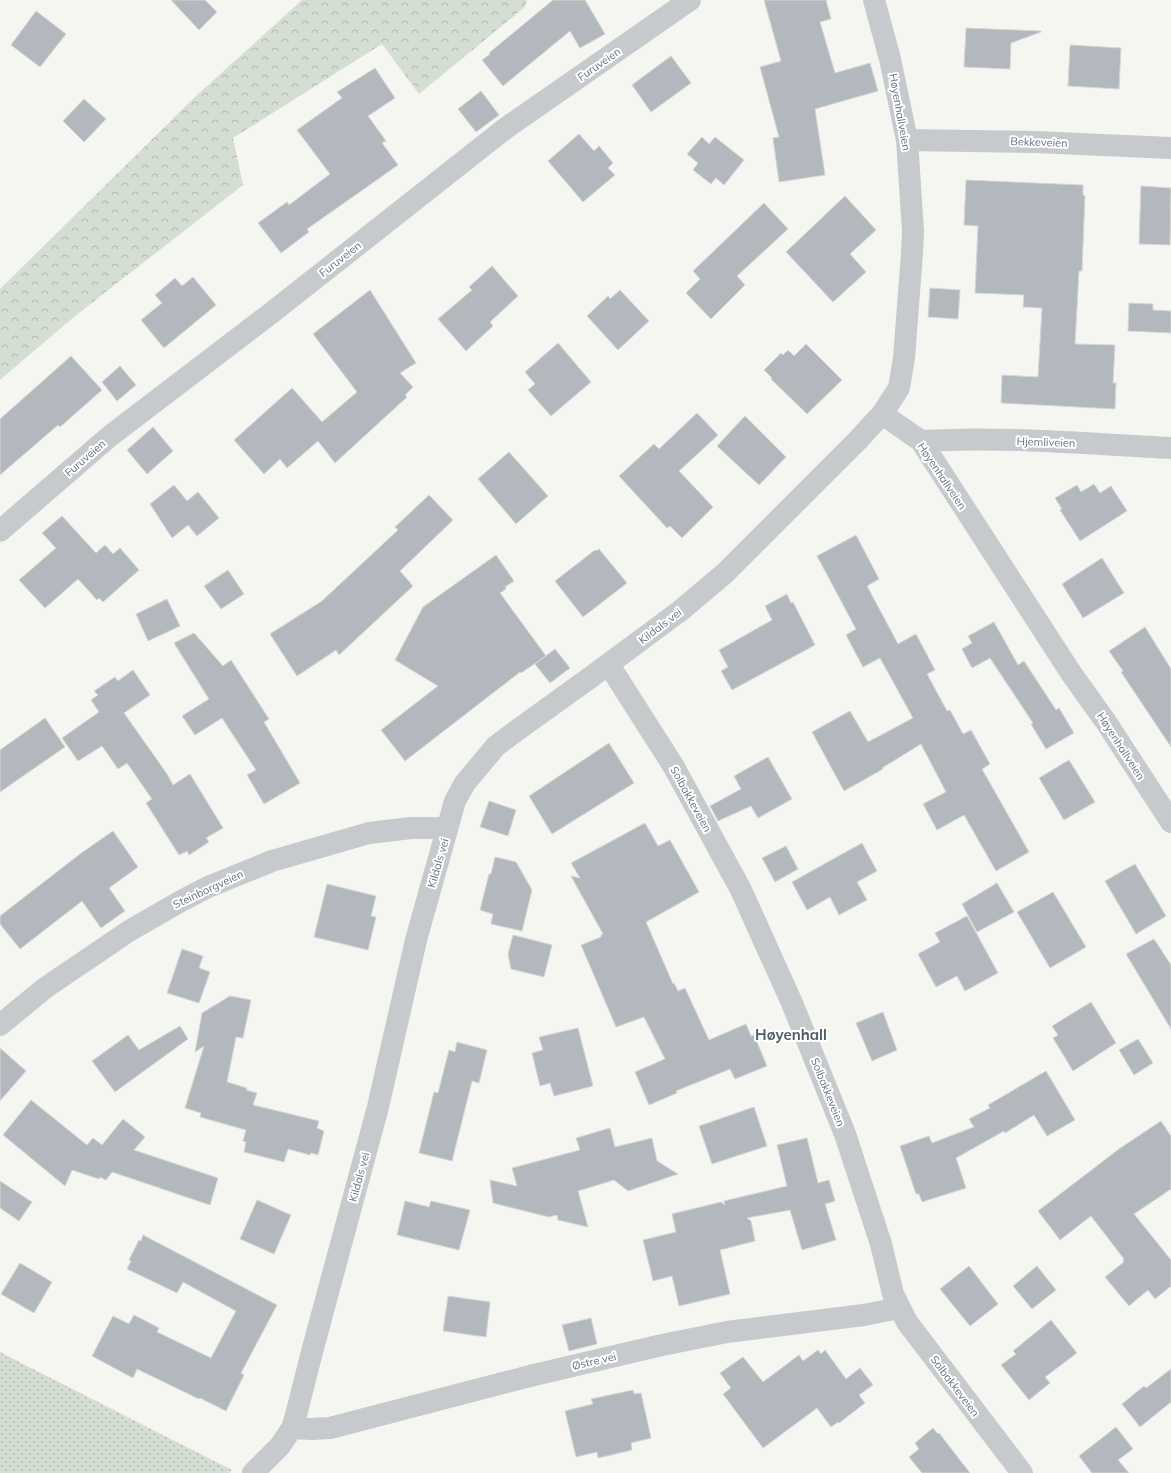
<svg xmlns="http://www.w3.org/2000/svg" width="1171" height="1473" font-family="Mulish,sans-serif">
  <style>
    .forest { fill: url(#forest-crowns) }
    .park { fill: url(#park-dots) }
    .building { fill: #b2b8be; stroke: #d6d7d4 }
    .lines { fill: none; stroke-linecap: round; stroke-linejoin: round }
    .minor { stroke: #c7cacd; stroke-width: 22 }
    .labels { text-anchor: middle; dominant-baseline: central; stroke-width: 4; stroke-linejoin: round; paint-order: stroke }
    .street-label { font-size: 11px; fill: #627285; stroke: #fff }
    .district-label { font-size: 15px; font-weight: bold; fill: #505c6a; stroke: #fff }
  </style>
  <defs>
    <pattern id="forest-crowns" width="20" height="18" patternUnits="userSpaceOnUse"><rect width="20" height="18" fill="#d5ded2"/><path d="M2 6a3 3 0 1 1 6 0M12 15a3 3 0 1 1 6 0" fill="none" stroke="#b0b8b0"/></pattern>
    <pattern id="park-dots" width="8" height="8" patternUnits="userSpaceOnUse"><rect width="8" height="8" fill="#d5ded2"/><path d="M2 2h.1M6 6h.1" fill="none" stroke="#b0b8b0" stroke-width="1.8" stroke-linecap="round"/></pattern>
  </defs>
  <rect width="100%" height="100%" fill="#f5f6f1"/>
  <path class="forest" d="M 302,0 L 527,0 L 525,7 L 419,94 L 382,44 L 233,138 L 243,185 L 75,316 L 0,380 L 0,289 L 196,96 Z"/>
  <path class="park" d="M 0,1352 L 27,1366 L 232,1470 L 229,1473 L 0,1473 Z"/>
  <path class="building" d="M 171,0 L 205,0 L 217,12 L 199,30 Z
    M 553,0 L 585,0 L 605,34 L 580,48 L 570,31 L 503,86 L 482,60 L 490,54 L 489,53 Z
    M 764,0 L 826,0 L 831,19 L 820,22 L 835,73 L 870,63 L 878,91 L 815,109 L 825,175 L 779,182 L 773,138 L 779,137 L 760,67 L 781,61 Z
    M 36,11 L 66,34 L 40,67 L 11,45 Z
    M 966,28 L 1041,31 L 1041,32 L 1011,43 L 1010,69 L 964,67 Z
    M 1070,45 L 1121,48 L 1119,89 L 1068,86 Z
    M 671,56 L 691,83 L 651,112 L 632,85 Z
    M 375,68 L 395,98 L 368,116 L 386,141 L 382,143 L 398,165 L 307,229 L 309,232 L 281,253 L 258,223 L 287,202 L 289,205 L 330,174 L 297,130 L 342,98 L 337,92 Z
    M 481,91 L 499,115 L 476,132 L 458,109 Z
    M 84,99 L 106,119 L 84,142 L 63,121 Z
    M 579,134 L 594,151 L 599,146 L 613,163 L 608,168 L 615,175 L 583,202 L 548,161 Z
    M 702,137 L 709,144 L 715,137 L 744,160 L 724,185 L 716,178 L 711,184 L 693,170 L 698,163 L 687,154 Z
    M 966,180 L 1083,185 L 1083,195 L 1085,196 L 1082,271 L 1079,271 L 1075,344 L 1115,345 L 1113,383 L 1116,383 L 1115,409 L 1001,403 L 1002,375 L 1038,377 L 1042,308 L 1023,307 L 1024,295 L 975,293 L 978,226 L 964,225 Z
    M 1141,186 L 1171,188 L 1170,245 L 1139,244 Z
    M 845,196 L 876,230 L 850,254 L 866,272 L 833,302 L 786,252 Z
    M 764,203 L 788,229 L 737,276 L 745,285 L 711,319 L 686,293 L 700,279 L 693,271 Z
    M 492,266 L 518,296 L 490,322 L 493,326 L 466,351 L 438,319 L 472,290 L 469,287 Z
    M 193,277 L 216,305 L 164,348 L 141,320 L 162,303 L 155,295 L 175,278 L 182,286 Z
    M 930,288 L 960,290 L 958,319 L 928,317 Z
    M 370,290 L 416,363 L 400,373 L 413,387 L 405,395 L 407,397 L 335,463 L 318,441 L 287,468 L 280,459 L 264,474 L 234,440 L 292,388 L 322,422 L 357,392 L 313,334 Z
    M 620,290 L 649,321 L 618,350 L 587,316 L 608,296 L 610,299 Z
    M 1129,303 L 1153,304 L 1153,310 L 1171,311 L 1171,333 L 1128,331 Z
    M 558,343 L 591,382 L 551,416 L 528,390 L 535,384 L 525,372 Z
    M 806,344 L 842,380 L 807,414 L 771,379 L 772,378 L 764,370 L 781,353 L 783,355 L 788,350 L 794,356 Z
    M 71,356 L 102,390 L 60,427 L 58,425 L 0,475 L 0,419 Z
    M 120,366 L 136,385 L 117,401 L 102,382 Z
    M 697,413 L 718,435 L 679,471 L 713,507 L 682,538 L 670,526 L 667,528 L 619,476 L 654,444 L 659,449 Z
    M 745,416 L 786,457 L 759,485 L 717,446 Z
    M 153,427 L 173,451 L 147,474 L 127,450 Z
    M 509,452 L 548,496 L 516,524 L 478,479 Z
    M 1094,484 L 1100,493 L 1111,486 L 1127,511 L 1080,541 L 1060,510 L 1062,509 L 1055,498 L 1077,485 L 1081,492 Z
    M 174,485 L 187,501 L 198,492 L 219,518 L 197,536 L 188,525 L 172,538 L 150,504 Z
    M 429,495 L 453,520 L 400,571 L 413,586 L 339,655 L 336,650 L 297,676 L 270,634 L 322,601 L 398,530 L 395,527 Z
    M 62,516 L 96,553 L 105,545 L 113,554 L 120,548 L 139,570 L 103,602 L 99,598 L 97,600 L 78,579 L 45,608 L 19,580 L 56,548 L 42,533 Z
    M 856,535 L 879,579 L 867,586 L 898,644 L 916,634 L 935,670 L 927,674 L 947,711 L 950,710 L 963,734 L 971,730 L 990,764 L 982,769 L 1029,852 L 996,871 L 964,815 L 937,830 L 923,804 L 946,792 L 921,744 L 882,768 L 883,769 L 844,791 L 812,732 L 850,711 L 868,742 L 913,718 L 880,658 L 863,667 L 846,635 L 856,629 L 817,556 Z
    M 599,549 L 627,583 L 583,617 L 555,581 L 595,550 L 596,551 Z
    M 496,555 L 514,581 L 505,587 L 506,589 L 500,593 L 546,656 L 521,673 L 520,672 L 405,761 L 381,730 L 438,686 L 395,660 L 423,607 Z
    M 1102,558 L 1124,593 L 1083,618 L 1062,584 Z
    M 228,570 L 244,594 L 221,609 L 204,586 Z
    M 787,594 L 791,603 L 793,602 L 815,645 L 732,690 L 721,671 L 728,667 L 719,650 L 772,620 L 765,606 Z
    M 167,599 L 180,626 L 148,641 L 136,614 Z
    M 994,622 L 1018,665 L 1024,661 L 1056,710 L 1059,708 L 1074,733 L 1046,749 L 1031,724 L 1033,723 L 990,658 L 972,668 L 962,649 L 972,643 L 968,636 Z
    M 1145,627 L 1171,669 L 1171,747 L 1121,672 L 1123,671 L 1109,651 Z
    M 194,633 L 223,666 L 231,660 L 269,719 L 264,722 L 300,783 L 264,804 L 247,775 L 256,770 L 222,718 L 195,735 L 182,716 L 209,699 L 174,643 Z
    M 555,649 L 570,668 L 550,683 L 535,664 Z
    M 133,670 L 150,695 L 124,713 L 167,774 L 173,785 L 190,774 L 223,828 L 206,838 L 209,842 L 189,855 L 187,851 L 179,855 L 146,803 L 152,799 L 127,763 L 118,769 L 102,746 L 78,761 L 62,738 L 99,712 L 91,700 L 98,695 L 94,691 L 115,677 L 118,681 Z
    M 45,718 L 65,747 L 0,792 L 0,750 Z
    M 609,743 L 634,783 L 552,834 L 529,796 Z
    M 768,757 L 792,799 L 758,818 L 751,806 L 718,821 L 710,806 L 741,789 L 734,776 Z
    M 1069,760 L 1095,802 L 1064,820 L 1039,778 Z
    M 489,801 L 516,810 L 508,836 L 480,827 Z
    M 645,823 L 658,846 L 670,840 L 699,892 L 646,922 L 673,984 L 674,983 L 678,991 L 685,988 L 709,1040 L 746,1024 L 751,1036 L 754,1035 L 767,1066 L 735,1079 L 730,1069 L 676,1091 L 677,1093 L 649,1105 L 635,1072 L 665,1059 L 644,1017 L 616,1027 L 581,945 L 601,937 L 601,935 L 603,934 L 571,876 L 580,878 L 571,863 Z
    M 113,831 L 138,867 L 109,888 L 125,911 L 101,928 L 82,901 L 20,949 L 0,924 L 0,916 L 80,854 Z
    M 862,843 L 877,871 L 857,882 L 867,900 L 839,915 L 830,897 L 807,910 L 792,882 Z
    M 786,846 L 798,869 L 775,882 L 762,858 Z
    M 495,857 L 516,862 L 532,890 L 522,931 L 491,924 L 493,914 L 480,910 L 489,874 L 491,874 Z
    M 1135,864 L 1166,916 L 1136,934 L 1105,881 Z
    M 997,883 L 1014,912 L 977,932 L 962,904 Z
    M 327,884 L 376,896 L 371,916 L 376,917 L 368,950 L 314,937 Z
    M 1053,892 L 1086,947 L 1050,968 L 1017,912 Z
    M 967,916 L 998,973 L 965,991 L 957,976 L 936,987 L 918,954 L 940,942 L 935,933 Z
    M 513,935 L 552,945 L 544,977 L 511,969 L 508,954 Z
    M 1154,939 L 1171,965 L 1171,1029 L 1126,954 Z
    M 182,949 L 203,956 L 199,968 L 210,972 L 199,1003 L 167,993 Z
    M 230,996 L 251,1000 L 243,1038 L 236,1037 L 227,1082 L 247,1088 L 246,1090 L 257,1093 L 253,1105 L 319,1121 L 317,1128 L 324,1131 L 318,1155 L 311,1153 L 310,1155 L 288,1149 L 284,1162 L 244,1152 L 246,1142 L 243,1141 L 246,1130 L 200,1117 L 201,1113 L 185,1108 L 204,1046 L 195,1052 L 202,1013 Z
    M 1091,1002 L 1116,1043 L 1073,1071 L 1053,1038 L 1058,1035 L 1052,1026 Z
    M 883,1012 L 897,1050 L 872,1061 L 856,1023 Z
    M 180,1026 L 188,1039 L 115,1092 L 92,1061 L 128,1035 L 139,1050 Z
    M 578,1028 L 593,1086 L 554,1096 L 550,1083 L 540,1086 L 532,1053 L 543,1050 L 539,1037 Z
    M 1138,1039 L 1153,1063 L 1134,1075 L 1119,1050 Z
    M 457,1042 L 487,1050 L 479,1083 L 472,1081 L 452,1161 L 419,1153 L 434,1092 L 438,1093 L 449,1050 L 455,1052 Z
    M 0,1048 L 26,1071 L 0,1101 Z
    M 1046,1071 L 1075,1120 L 1047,1136 L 1034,1115 L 1005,1133 L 1004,1131 L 956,1158 L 966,1188 L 922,1202 L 919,1194 L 916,1194 L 900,1146 L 929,1136 L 932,1143 L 974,1127 L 969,1119 L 990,1108 L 988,1105 Z
    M 31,1100 L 87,1145 L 93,1138 L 102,1145 L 123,1119 L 145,1137 L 134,1150 L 218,1178 L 210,1205 L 112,1172 L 106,1180 L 100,1177 L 99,1179 L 72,1170 L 65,1186 L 3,1135 Z
    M 754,1107 L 767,1146 L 712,1164 L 699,1126 Z
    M 1161,1121 L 1171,1136 L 1171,1189 L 1134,1214 L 1171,1260 L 1171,1286 L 1155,1299 L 1148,1290 L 1129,1306 L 1105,1277 L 1124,1262 L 1123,1260 L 1124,1259 L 1091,1216 L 1060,1240 L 1038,1211 L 1119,1149 Z
    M 610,1128 L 615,1147 L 652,1138 L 657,1161 L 678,1174 L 628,1191 L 614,1180 L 578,1191 L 588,1227 L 558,1220 L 557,1215 L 549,1217 L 493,1203 L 490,1180 L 517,1186 L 512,1168 L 580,1150 L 576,1138 Z
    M 807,1138 L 818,1183 L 829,1180 L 835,1201 L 825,1204 L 836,1240 L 802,1250 L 790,1210 L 747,1218 L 751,1221 L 755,1241 L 720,1250 L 730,1294 L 679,1306 L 672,1276 L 653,1281 L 643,1240 L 676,1232 L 672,1214 L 721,1202 L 725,1205 L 724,1201 L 787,1186 L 777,1145 Z
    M 0,1181 L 32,1202 L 19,1221 L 0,1208 Z
    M 257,1200 L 291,1215 L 274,1254 L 240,1239 Z
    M 405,1201 L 429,1207 L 431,1201 L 470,1210 L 459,1250 L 397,1235 Z
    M 143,1235 L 277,1305 L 241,1373 L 244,1375 L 226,1411 L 200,1398 L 199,1399 L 137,1369 L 133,1378 L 92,1356 L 113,1316 L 129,1324 L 134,1315 L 159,1328 L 157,1332 L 211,1358 L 236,1311 L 183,1282 L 177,1293 L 127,1269 L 131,1261 L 129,1260 L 139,1240 L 141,1241 Z
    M 20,1263 L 52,1282 L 34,1313 L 1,1294 Z
    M 969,1266 L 998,1304 L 970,1326 L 940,1289 Z
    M 1037,1266 L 1056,1290 L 1032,1309 L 1013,1286 Z
    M 448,1296 L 490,1302 L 486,1337 L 443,1331 Z
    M 591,1318 L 597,1344 L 569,1351 L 562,1325 Z
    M 1051,1320 L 1077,1353 L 1045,1377 L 1050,1383 L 1029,1400 L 1001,1365 L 1016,1354 L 1013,1351 Z
    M 818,1350 L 821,1354 L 825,1350 L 846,1379 L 860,1368 L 873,1385 L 859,1395 L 865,1403 L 839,1423 L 838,1422 L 831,1427 L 817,1408 L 763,1448 L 723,1394 L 731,1388 L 720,1373 L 743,1357 L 763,1382 L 799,1355 L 803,1361 Z
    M 1171,1369 L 1171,1402 L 1140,1427 L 1122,1404 L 1144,1386 L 1146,1388 Z
    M 633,1390 L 634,1394 L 641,1393 L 651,1438 L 631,1443 L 632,1450 L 598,1458 L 597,1452 L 576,1457 L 565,1411 L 593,1404 L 591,1399 Z
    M 1116,1427 L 1133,1449 L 1118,1460 L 1129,1473 L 1092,1473 L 1079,1456 Z
    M 933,1428 L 938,1434 L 939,1433 L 970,1473 L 922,1473 L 909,1457 L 919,1449 L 915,1443 Z"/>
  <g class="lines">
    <path class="minor" d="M 907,140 L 1035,142 L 1171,148
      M 882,414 L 921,441 L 1071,673 L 1106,722 L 1171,822
      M 921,441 C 1004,436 1088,444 1171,448
      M 0,531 L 110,436 L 270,314 L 506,128 L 690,0
      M 609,665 L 674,767 L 741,890 L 792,1003 L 845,1134 L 881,1244 L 893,1294 L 907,1322 L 1022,1473
      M 0,1025 L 45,988 L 129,931 L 181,901 L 208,887 L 272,861 L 369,833 L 411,828 L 447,828
      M 292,1428 L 312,1429 L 330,1428 L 534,1375 L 662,1345 L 727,1332 L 864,1315 L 899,1308
      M 253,1473 L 280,1446 L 292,1428 L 296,1415 L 313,1348 L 378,1107 L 416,940 L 455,801 L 465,783 L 496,746 L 516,731 L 591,677 L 680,611 L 724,574 L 857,441 L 882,414 L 899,388 L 904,358 L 912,253 L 913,231 L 907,140 L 890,59 L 874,0"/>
  </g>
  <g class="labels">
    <g class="street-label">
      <text transform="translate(599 64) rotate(-35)">Furuveien</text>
      <text transform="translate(900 112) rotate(80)">Høyenhallveien</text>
      <text transform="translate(1039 142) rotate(2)">Bekkeveien</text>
      <text transform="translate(340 259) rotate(-38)">Furuveien</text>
      <text transform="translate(1046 442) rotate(2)">Hjemliveien</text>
      <text transform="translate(85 458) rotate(-41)">Furuveien</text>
      <text transform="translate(942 476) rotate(56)">Høyenhallveien</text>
      <text transform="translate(660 626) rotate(-37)">Kildals vei</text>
      <text transform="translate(1121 746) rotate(57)">Høyenhallveien</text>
      <text transform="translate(691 799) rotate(61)">Solbakkeveien</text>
      <text transform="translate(438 863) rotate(-74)">Kildals vei</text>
      <text transform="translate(208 889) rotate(-25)">Steinborgveien</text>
      <text transform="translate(828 1092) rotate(68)">Solbakkeveien</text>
      <text transform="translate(359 1177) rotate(-75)">Kildals vei</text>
      <text transform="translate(594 1361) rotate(-13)">Østre vei</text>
      <text transform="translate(955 1386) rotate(53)">Solbakkeveien</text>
    </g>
    <g class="district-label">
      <text x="791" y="1034">Høyenhall</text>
    </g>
  </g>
</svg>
